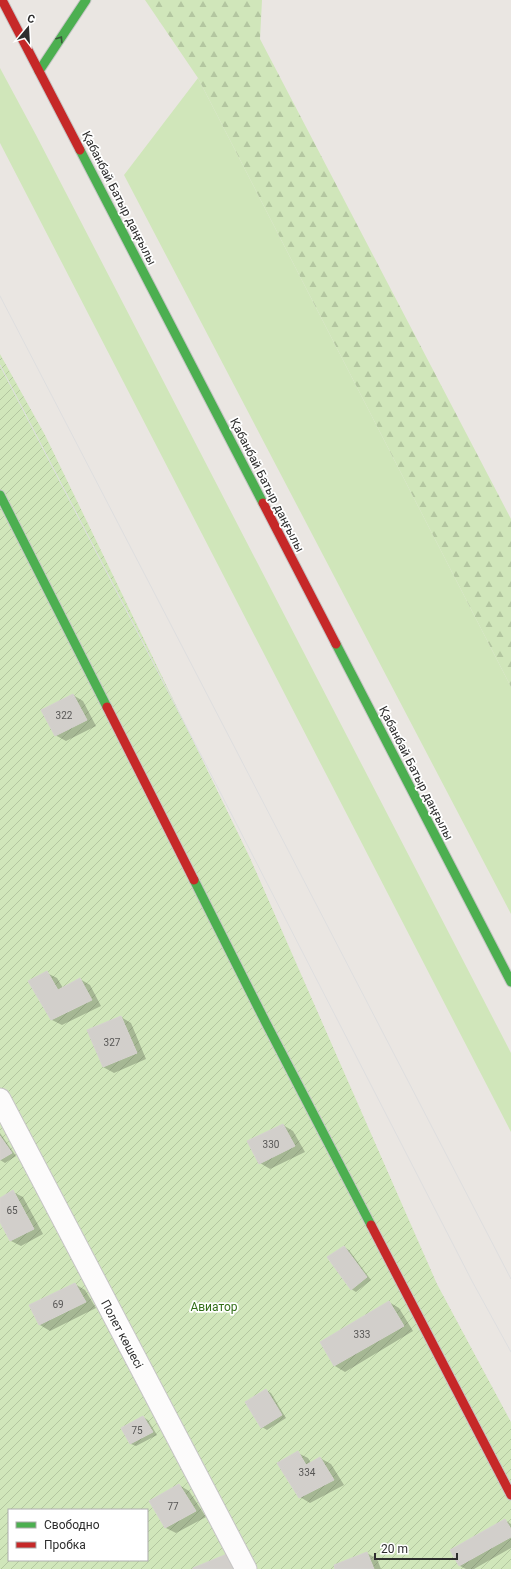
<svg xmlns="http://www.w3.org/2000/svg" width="511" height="1569" font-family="Roboto,sans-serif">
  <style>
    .grass { fill: #d0e6ba }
    .forest { fill: url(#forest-firs) }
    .garden { fill: url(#garden-furrows); fill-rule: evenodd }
    .shadow { fill: #0003 }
    .building { fill: #d2cfcb; stroke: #d5d2ce }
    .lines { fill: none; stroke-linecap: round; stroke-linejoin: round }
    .street-casing { stroke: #c6c5c5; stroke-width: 23 }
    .fast-casing { stroke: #c6c5c5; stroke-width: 11 }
    .jam-casing { stroke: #c6c5c5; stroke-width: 11 }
    .street { stroke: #fcfbfb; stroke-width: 21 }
    .fast { stroke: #4caf50; stroke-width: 9 }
    .jam { stroke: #c62828; stroke-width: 9 }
    .tram { stroke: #dededf; stroke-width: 1 }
    .oneway { stroke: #385a39 }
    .labels { text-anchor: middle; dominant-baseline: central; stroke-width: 3.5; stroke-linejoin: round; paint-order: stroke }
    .number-label { font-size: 10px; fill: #575655 }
    .street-label { font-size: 12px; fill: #2d2d2d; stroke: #fff }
    .park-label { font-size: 12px; fill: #326e18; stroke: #fff }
  </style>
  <defs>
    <pattern id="forest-firs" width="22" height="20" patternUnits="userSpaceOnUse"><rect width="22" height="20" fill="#d0e6ba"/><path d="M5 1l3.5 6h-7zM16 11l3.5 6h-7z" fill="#b3c6a0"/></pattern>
    <pattern id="garden-furrows" width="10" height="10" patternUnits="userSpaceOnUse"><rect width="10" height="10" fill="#d0e6ba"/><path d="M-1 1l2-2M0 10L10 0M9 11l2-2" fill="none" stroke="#b3c6a0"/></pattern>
  </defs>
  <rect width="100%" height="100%" fill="#eae6e2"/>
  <path class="grass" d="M 0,68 L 36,135 L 511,1053 L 511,1132 L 0,143 Z
    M 198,78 L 511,687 L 511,914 L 124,175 Z"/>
  <path class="forest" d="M 145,0 L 262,0 L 260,39 L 511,519 L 511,687 L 198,78 Z"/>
  <path class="garden" d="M 0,354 L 45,435 L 250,858 L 437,1284 L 511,1422 L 511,1569 L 0,1569 ZM 9,1510 L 147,1510 L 147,1560 L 9,1560 Z"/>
  <path class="shadow" d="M 73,695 L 83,701 L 96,726 L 66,741 L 55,735 Z
    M 47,973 L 57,978 L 63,988 L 80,979 L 90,985 L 101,1006 L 62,1025 L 52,1020 L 30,981 Z
    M 121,1017 L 131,1023 L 146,1059 L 114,1073 L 103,1067 Z
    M 283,1125 L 293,1131 L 305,1152 L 270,1169 L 260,1163 Z
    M 0,1133 L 16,1156 L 5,1163 L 0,1160 Z
    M 13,1192 L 23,1197 L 43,1234 L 21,1246 L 11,1241 L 0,1220 L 0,1199 Z
    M 344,1247 L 349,1250 L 371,1280 L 356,1292 L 351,1289 Z
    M 75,1284 L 85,1290 L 96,1308 L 50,1331 L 40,1325 L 30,1306 Z
    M 389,1302 L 399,1308 L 413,1331 L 345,1372 L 335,1366 L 321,1342 Z
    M 266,1390 L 271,1393 L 286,1418 L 267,1430 L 262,1427 Z
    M 143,1417 L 148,1420 L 157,1435 L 136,1446 L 131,1444 L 122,1428 Z
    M 298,1453 L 308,1458 L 311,1463 L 320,1458 L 331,1464 L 344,1485 L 310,1503 L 300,1497 Z
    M 179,1485 L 189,1491 L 206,1517 L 176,1533 L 166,1528 L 150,1501 Z
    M 505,1520 L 511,1524 L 511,1548 L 474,1569 L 466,1569 L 460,1566 L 451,1550 Z
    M 367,1553 L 377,1559 L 381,1569 L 336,1569 Z"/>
  <path class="building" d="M 73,694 L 87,720 L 55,736 L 41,710 Z
    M 47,971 L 58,990 L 80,978 L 92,1000 L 51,1020 L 28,981 Z
    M 121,1016 L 137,1053 L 103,1067 L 87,1030 Z
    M 283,1124 L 295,1146 L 259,1164 L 247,1141 Z
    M 0,1136 L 12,1153 L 0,1160 Z
    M 13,1190 L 34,1229 L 10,1241 L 0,1222 L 0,1198 Z
    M 344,1246 L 367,1277 L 351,1290 L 327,1257 Z
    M 75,1283 L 86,1302 L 39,1325 L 29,1305 Z
    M 389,1301 L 404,1326 L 334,1366 L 320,1342 Z
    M 266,1389 L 282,1415 L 261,1428 L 245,1402 Z
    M 143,1416 L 153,1432 L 130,1444 L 121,1428 Z
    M 298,1451 L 306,1465 L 320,1457 L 334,1480 L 299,1498 L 277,1463 Z
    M 179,1484 L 196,1511 L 165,1528 L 149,1501 Z
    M 505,1519 L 511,1529 L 511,1537 L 459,1566 L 450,1550 Z
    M 367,1552 L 374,1569 L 335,1569 L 334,1565 Z
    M 227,1554 L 234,1569 L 193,1569 L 193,1568 Z"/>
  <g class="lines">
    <defs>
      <path id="street" d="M 0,1099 L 246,1569"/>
      <path id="fast" d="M 39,71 L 86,0
        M 80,150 L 263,503
        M 0,495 L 107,707
        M 336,644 L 511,982
        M 194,880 L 266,1023 L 371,1225"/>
      <path id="jam" d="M 2,0 L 80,150
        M 263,503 L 336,644
        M 107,707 L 194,880
        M 371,1225 L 511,1495"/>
    </defs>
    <use href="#street" class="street-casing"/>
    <use href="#fast" class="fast-casing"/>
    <use href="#jam" class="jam-casing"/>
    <use href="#street" class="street"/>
    <use href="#fast" class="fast"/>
    <use href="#jam" class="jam"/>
    <path class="tram" d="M 0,296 L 511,1279
      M 0,365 L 472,1281 L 511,1352"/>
  </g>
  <defs><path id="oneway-chevron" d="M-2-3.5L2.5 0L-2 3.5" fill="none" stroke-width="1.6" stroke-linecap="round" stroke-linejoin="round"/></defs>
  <use class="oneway" href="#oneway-chevron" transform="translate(60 39) rotate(-57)"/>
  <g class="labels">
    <g class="number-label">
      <text x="64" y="715">322</text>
      <text x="112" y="1042">327</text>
      <text x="271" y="1144">330</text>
      <text x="12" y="1210">65</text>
      <text x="58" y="1304">69</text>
      <text x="362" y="1334">333</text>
      <text x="137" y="1430">75</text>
      <text x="307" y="1472">334</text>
      <text x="173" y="1506">77</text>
    </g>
    <g class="street-label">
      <text transform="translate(119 198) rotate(63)">Қабанбай Батыр даңғылы</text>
      <text transform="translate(267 485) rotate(63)">Қабанбай Батыр даңғылы</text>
      <text transform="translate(416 773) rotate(63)">Қабанбай Батыр даңғылы</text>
      <text transform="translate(122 1334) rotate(62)">Полет көшесі</text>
    </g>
    <g class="park-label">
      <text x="214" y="1307">Авиатор</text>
    </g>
  </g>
  <rect x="8" y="1509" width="140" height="52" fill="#ffffff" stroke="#ababab"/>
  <rect x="16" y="1522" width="20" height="6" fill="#4caf50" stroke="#ababab"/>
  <text x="44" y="1529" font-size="12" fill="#2d2d2d">Свободно</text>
  <rect x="16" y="1542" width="20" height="6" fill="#c62828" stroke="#ababab"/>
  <text x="44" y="1549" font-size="12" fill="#2d2d2d">Пробка</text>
  <g transform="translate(28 28) rotate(18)" stroke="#ffffff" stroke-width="3" paint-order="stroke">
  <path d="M0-3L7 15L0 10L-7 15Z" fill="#2d2d2d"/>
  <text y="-6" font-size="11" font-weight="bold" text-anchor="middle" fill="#2d2d2d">С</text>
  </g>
  <path d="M375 1553v6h82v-6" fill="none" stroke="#2d2d2d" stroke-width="2"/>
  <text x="381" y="1553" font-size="12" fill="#2d2d2d" stroke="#ffffff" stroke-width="3" paint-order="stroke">20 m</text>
</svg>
